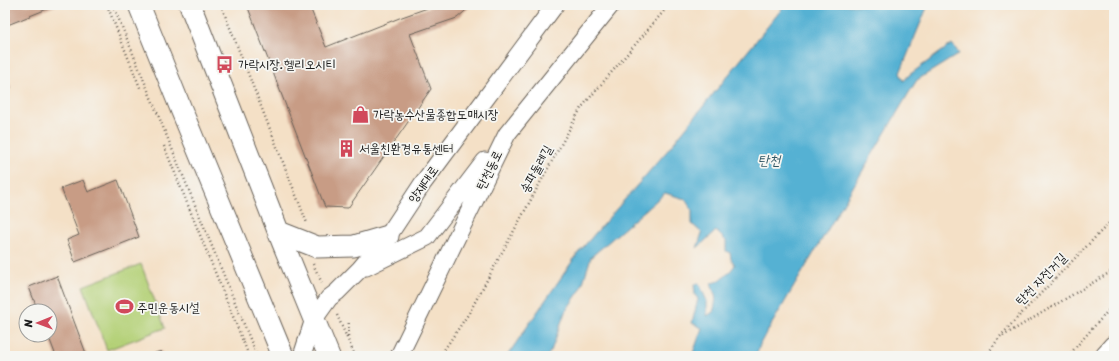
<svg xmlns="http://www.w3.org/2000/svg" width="1119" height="361" font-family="Sriracha,'Poor Story',sans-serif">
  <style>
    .green { fill: #b3d076; stroke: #687649 }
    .water { fill: #55b1d3; stroke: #386678 }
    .building { fill: #c89c85 }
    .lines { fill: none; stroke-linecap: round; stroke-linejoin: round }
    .minor-casing { stroke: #686158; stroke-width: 19 }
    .major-casing { stroke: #686158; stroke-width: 23 }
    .highway-casing { stroke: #686158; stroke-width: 24 }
    .path { stroke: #686158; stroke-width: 2.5; stroke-dasharray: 1 3; stroke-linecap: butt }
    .minor { stroke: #fff; stroke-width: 17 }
    .major { stroke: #fff; stroke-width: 21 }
    .highway { stroke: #fff; stroke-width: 22 }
    .labels { text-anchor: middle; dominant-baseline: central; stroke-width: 3.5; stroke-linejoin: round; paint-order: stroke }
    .poi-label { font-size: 13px; fill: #1c1c1c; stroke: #f6f6f2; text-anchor: start }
    .street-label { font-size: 13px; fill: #1c1c1c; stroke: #f6f6f2 }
    .water-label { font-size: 14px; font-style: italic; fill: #335865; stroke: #f6f6f2 }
  </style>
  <rect width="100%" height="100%" fill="#f6f6f2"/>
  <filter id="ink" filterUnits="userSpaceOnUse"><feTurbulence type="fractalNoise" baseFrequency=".025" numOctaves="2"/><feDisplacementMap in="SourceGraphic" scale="8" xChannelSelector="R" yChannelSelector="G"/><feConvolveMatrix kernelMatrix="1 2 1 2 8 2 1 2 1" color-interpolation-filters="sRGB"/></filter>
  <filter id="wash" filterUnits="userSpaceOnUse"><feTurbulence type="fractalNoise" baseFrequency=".012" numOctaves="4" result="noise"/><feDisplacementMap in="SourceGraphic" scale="16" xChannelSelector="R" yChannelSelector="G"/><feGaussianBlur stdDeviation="0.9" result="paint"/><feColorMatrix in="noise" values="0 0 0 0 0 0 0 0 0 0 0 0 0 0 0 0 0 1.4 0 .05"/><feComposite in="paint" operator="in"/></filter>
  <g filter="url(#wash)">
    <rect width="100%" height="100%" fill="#f4e0c6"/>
    <path class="green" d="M 141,264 L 165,328 L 107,350 L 83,286 Z"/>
    <path class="water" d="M 785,5 L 928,5 L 900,73 L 904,81 L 909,75 L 952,44 L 956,49 L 959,54 L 917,80 L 910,91 L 761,342 L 756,356 L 692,356 L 702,328 L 692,323 L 698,299 L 695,295 L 694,284 L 699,283 L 707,301 L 707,316 L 713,312 C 715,306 717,298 714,292 C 713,289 712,287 711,283 C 721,282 729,273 735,265 L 731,259 L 730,253 L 726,251 L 726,241 L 716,231 L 697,248 L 702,233 L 692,224 L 692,210 L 685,199 L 665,193 L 591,257 L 581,289 L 565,312 L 551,351 L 547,356 L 507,356 L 578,253 L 667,151 Z"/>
    <g id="blocks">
      <path class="building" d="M 5,5 L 57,5 L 5,26 Z
        M 247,5 L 309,5 L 326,47 L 402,17 L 436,5 L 472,5 L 457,18 L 410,34 L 431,89 L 348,208 L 325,207 Z
        M 5,71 L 11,88 L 5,90 Z
        M 83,180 L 88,192 L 118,180 L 139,237 L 75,262 L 67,240 L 79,235 L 61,188 Z
        M 57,276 L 87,356 L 56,356 L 48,335 L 50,335 L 50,311 L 38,311 L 29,287 Z
        M 161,351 L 163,356 L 147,356 Z"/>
    </g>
  </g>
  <g filter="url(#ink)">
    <use href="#blocks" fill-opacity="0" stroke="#686158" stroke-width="1"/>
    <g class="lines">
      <defs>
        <path id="minor" d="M 366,267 L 427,237 L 485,161
          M 302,356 L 314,319 L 329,298 L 337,292 L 360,269 L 388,236 L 423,183 L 555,5
          M 399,356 L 507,134 L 611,5"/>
        <path id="major" d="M 139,5 L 181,109 L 283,356
          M 190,5 L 282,241 L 329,356
          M 279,232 L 317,247 L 354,246 L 388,236"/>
        <path id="highway" d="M 1106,356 L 1114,347"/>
      </defs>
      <use href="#minor" class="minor-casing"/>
      <use href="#major" class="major-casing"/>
      <use href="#highway" class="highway-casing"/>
      <path class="path" d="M 107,5 L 141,90
        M 113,5 L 257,356
        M 221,5 L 307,223
        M 164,146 L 249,356
        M 313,264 L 322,283
        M 337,315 L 355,356
        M 348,336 L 349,320
        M 1003,336 L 1114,270
        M 440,356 L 469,313 L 581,108 L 669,5
        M 986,356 L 999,338 L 1017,318 L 1114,218
        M 1068,356 L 1114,304"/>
      <use href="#minor" class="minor"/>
      <use href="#major" class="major"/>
      <use href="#highway" class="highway"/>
    </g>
  </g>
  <defs>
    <symbol id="bus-bare" viewBox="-9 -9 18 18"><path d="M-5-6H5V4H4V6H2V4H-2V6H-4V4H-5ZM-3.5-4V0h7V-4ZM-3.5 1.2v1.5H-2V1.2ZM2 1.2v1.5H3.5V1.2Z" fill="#d1495b" stroke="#f6f6f2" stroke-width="2.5" paint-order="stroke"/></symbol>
    <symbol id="shop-bare" viewBox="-9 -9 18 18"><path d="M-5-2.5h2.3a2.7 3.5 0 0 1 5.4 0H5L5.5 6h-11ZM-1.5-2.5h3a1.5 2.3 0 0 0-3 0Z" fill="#d1495b" stroke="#f6f6f2" stroke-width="2.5" paint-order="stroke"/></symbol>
    <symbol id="building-bare" viewBox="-9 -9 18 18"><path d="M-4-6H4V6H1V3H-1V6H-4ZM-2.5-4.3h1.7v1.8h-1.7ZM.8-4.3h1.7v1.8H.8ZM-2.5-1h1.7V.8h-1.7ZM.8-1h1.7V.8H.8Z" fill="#d1495b" stroke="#f6f6f2" stroke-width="2.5" paint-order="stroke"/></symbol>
    <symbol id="stadium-bare" viewBox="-9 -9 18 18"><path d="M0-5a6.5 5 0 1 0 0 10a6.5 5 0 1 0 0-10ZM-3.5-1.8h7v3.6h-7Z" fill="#d1495b" stroke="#f6f6f2" stroke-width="2.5" paint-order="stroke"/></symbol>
  </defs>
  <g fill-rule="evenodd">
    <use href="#bus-bare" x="212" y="52" width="25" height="25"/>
    <use href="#shop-bare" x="348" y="102" width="25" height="25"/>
    <use href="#building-bare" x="334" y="136" width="25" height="25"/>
    <use href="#stadium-bare" x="112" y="294" width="25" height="25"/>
  </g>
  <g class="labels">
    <g class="poi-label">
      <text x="238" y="64">가락시장.헬리오시티</text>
      <text x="373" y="114">가락농수산물종합도매시장</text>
      <text x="359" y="148">서울친환경유통센터</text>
      <text x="137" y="307">주민운동시설</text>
    </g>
    <g class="street-label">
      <text transform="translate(536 169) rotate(-61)">송파둘레길</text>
      <text transform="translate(489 170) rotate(-64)">탄천동로</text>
      <text transform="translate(423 184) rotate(-55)">양재대로</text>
      <text transform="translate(1041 279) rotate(-46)">탄천 자전거길</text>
    </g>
    <g class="water-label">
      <text x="769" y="160">탄천</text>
    </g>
  </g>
  <rect width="1119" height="361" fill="none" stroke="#f6f6f2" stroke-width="20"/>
  <g transform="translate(38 323) rotate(269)"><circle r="19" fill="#f6f6f2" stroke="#9f9f9c"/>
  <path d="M0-3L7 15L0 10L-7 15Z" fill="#d1495b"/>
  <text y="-6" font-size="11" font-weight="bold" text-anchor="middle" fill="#1c1c1c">N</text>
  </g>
</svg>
